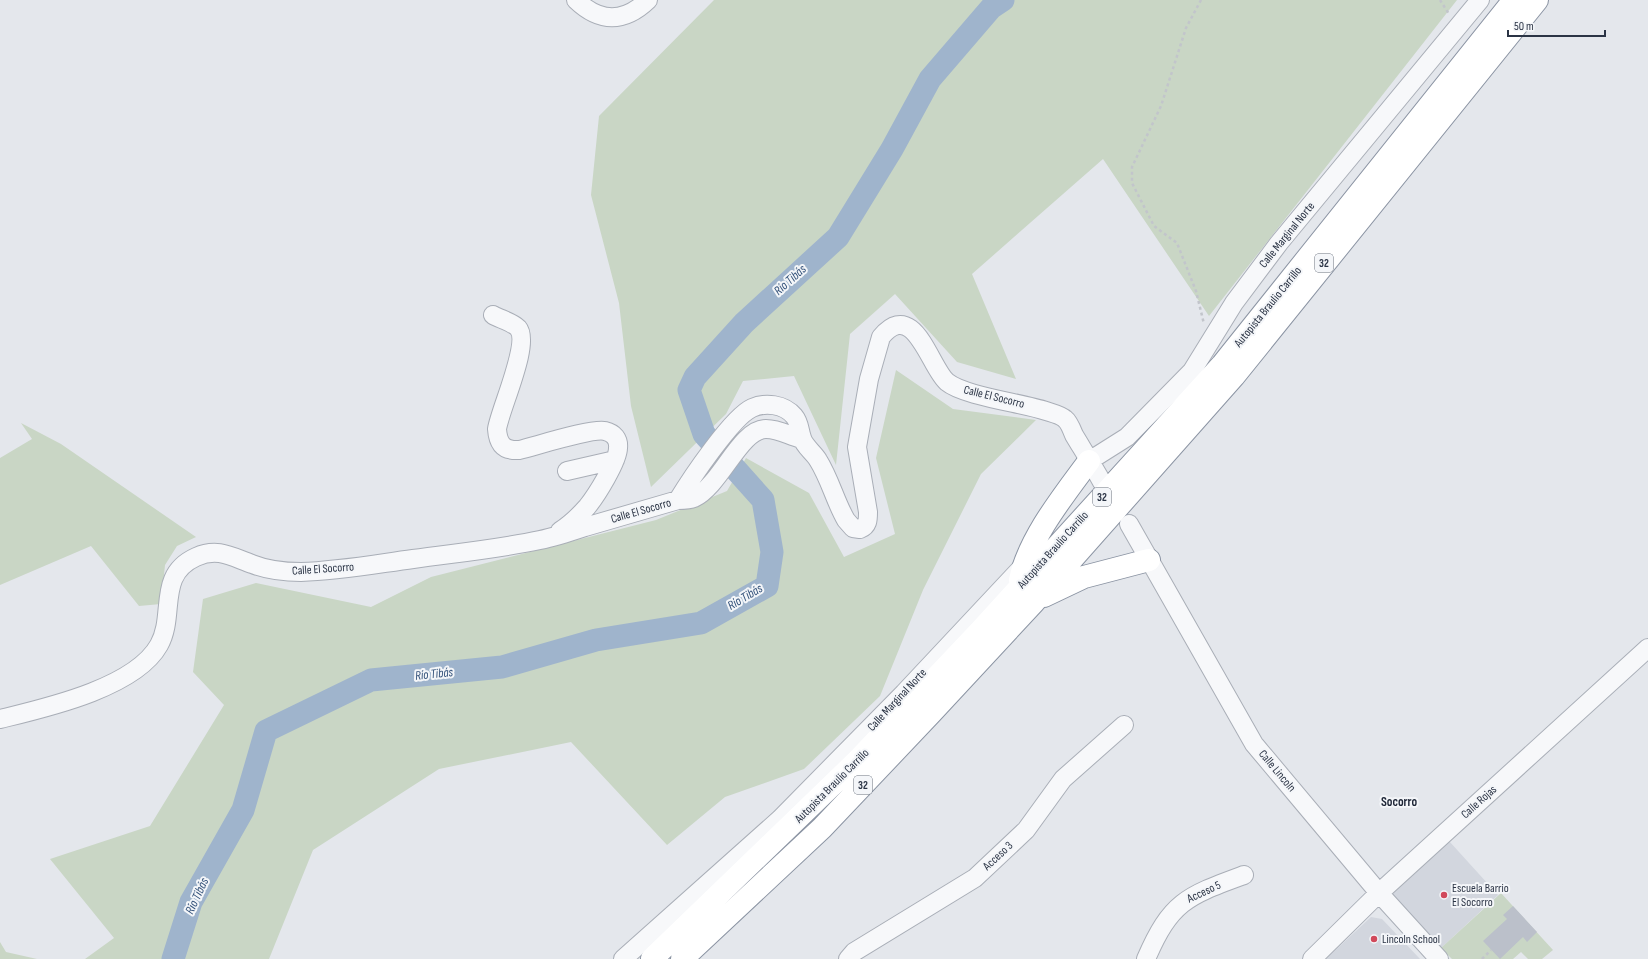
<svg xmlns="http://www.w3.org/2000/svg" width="1648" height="959" font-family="'Sofia Sans Condensed',sans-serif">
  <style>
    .built { fill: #d2d6de }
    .green { fill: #c9d6c5 }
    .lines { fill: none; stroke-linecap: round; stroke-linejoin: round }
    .river { stroke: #9fb4cc; stroke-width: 23 }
    .building { fill: #bbc0ca }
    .minor-casing { stroke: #a9aeb7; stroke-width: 20 }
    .highway-casing { stroke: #8b94a3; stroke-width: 24 }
    .path { stroke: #c2c5cb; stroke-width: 2.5; stroke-dasharray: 3 3; stroke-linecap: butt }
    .minor { stroke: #f7f8fa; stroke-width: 18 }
    .highway { stroke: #fff; stroke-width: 22 }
    .poi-dot { fill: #d1495b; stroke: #f4f6f9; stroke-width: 1.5 }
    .labels { text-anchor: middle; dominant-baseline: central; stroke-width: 4; stroke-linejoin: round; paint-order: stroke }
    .shield { fill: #f4f6f9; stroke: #676e7b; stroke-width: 1 }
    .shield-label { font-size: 11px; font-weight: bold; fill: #2b3445 }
    .street-label { font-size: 12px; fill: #2b3445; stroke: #f4f6f9 }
    .poi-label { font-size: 12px; fill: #2b3445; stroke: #f4f6f9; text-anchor: start }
    .water-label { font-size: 13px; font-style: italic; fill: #34527a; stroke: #f4f6f9 }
    .neighbourhood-label { font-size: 13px; font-weight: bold; fill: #1d2536; stroke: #f4f6f9 }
  </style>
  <rect width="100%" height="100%" fill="#e4e7ec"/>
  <path class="built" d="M 1449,841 L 1498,895 L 1441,948 L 1390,895 Z
    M 1371,917 L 1382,919 L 1420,959 L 1326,959 Z"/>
  <path class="green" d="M 714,0 L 1457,0 L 1209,316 L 1103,159 L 972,274 L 1016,379 L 957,362 L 895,294 L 850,334 L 836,465 L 794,376 L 743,381 L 726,414 L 651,487 L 631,406 L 619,303 L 591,195 L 599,116 Z
    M 896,370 L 953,409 L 1036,420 L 981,474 L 923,590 L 880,696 L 804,769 L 725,797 L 667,845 L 571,742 L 439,769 L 313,850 L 269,959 L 85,959 L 114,938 L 50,859 L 150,826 L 224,705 L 193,672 L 203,599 L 256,583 L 371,607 L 431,577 L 656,520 L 727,491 L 746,458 L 809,493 L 844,557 L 895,534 L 876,458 Z
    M 21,423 L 61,444 L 196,537 L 177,546 L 165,565 L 161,604 L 139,606 L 91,546 L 0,585 L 0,458 L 32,439 Z
    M 1501,893 L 1553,950 L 1542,959 L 1528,959 L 1521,952 L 1513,959 L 1452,959 L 1441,948 Z
    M 0,942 L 6,952 L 37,959 L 0,959 Z"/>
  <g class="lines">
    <path class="river" d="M 173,959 L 191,902 L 243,810 L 266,731 L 371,680 L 502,667 L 596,640 L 701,623 L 767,586 L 772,552 L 763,500 L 704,434 L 689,390 L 695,377 L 744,323 L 838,237 L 892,149 L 930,79 L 991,8 L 1003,0"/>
  </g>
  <path class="building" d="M 1513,906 L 1537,932 L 1527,942 L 1523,937 L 1500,959 L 1483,941 L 1507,919 L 1503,915 Z"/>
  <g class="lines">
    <defs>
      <path id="minor" d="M 576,0 C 600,23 624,23 648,0
        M 493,315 C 500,319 512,322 518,328 C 531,343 500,409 497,429 C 498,443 503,451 519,450 C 536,446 592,428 605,431 C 614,433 619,439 618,448 C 618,461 596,496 587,507 C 579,516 571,524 560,531
        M 1089,461 L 1127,437 L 1192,371 L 1234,303 L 1279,243 L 1480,0
        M 567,471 L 615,460
        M 678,500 C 690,480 732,417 752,408 C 765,402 784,404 794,416 C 800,423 799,430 802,438 C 804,446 814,453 818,460 C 830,479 835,501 846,520 L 853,528 L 860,529 C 868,526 868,520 868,512 L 857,447 L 869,379 L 881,337 C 914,297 930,368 947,382 C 964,396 1022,403 1046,411 C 1052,413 1061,415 1065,419 C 1069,422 1072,430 1074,435 C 1083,450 1093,466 1102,482
        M 1129,524 L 1254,744 L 1379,893 L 1439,959
        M 0,719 C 45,708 135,688 159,645 C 176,615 156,575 196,557 C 218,547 232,557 252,564 C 267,570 285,572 301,572 C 339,571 376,564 413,559 C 455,553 498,549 540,540 C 555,537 570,532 585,527 C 616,518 647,509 678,500 C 683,500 689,500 694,498 C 721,485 740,429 766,429 C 780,429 789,436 802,439
        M 623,959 L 780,819 L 904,693 L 1024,565
        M 848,959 L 854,952 L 975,878 L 1026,830 L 1063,779 L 1124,725
        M 1146,959 C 1171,901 1187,896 1244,875
        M 1312,959 L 1379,893 L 1648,648"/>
      <path id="highway" d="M 1020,580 C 1029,538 1064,495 1089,461
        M 1044,596 L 1084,577 L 1149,560
        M 652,959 L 857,761 L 981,630 L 1222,365 L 1514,0
        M 682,959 L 822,828 L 932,712 L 1034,602 L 1234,376 L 1537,0"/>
    </defs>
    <use href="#minor" class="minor-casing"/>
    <use href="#highway" class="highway-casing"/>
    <path class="path" d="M 1201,0 L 1186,28 L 1161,106 L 1132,167 L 1132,183 L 1154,226 L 1177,243 L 1196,291 L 1204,324
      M 1440,0 L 1449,14
      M 1482,959 L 1491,950"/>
    <use href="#minor" class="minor"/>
    <use href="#highway" class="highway"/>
  </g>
  <g class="poi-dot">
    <circle cx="1444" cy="895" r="4"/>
    <circle cx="1374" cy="939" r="4"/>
  </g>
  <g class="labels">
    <g class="shield">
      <rect x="1315" y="254" width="18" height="18" rx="3"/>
      <rect x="1093" y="488" width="18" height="18" rx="3"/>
      <rect x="854" y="776" width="18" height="18" rx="3"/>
    </g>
    <g class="shield-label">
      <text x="1324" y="263">32</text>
      <text x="1102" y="497">32</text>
      <text x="863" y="785">32</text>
    </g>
    <g class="street-label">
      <text transform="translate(1287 235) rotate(-51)">Calle Marginal Norte</text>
      <text transform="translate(1268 307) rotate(-51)">Autopista Braulio Carrillo</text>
      <text transform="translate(994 397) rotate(14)">Calle El Socorro</text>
      <text transform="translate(641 511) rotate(-16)">Calle El Socorro</text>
      <text transform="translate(1053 550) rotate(-48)">Autopista Braulio Carrillo</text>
      <text transform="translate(323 569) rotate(-4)">Calle El Socorro</text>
      <text transform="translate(897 700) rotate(-47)">Calle Marginal Norte</text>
      <text transform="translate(1277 771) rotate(50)">Calle Lincoln</text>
      <text transform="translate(832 786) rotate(-45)">Autopista Braulio Carrillo</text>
      <text transform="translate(1479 802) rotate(-42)">Calle Rojas</text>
      <text transform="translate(998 856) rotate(-43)">Acceso 3</text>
      <text transform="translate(1204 892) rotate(-25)">Acceso 5</text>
    </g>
    <g class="poi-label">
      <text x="1452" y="888">Escuela Barrio<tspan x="1452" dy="14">El Socorro</tspan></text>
      <text x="1382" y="939">Lincoln School</text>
    </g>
    <g class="water-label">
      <text transform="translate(790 280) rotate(-42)">Río Tibás</text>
      <text transform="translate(745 597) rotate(-31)">Río Tibás</text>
      <text transform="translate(434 674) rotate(-6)">Río Tibás</text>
      <text transform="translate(197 896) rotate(-65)">Río Tibás</text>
    </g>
    <g class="neighbourhood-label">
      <text x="1399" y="802">Socorro</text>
    </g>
  </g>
  <path d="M1508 30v6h97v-6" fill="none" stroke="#2b3445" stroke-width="2"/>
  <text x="1514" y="30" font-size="12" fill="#2b3445" stroke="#f4f6f9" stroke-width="3" paint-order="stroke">50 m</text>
</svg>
